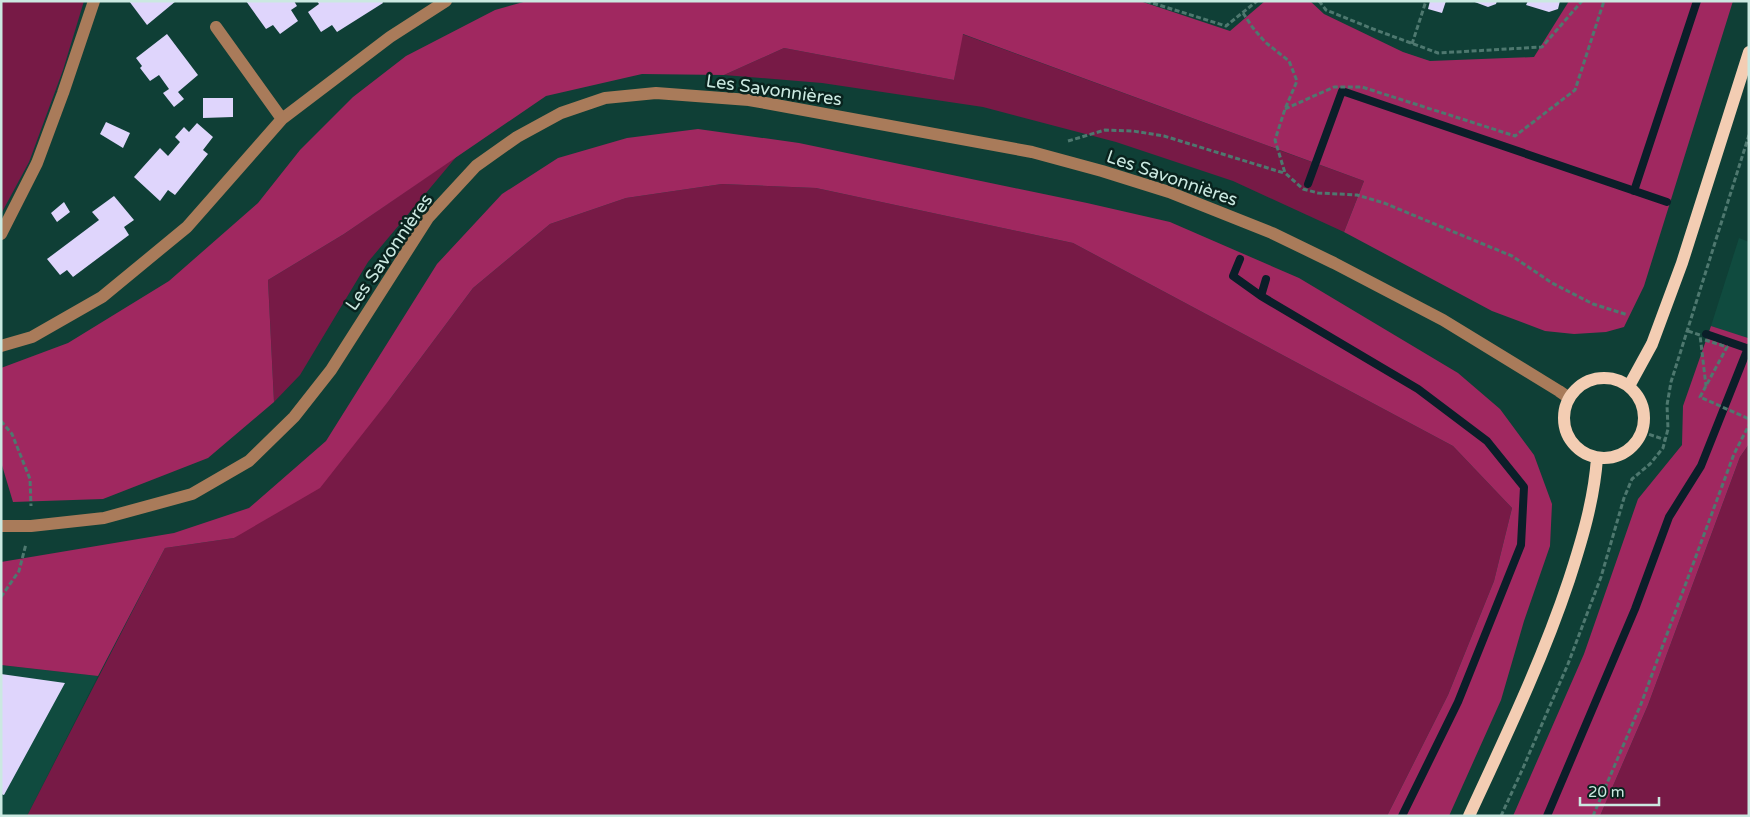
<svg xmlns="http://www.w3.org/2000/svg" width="1750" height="817" font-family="'Varela Round',sans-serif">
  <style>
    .built { fill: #104b3f }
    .green { fill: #771a46 }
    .forest { fill: #a02860 }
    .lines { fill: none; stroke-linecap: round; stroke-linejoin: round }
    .stream { stroke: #0b1e29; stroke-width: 8 }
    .building { fill: #dfd5fc }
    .path { stroke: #4e786f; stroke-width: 3; stroke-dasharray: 5 2.5; stroke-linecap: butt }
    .minor { stroke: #a97b5a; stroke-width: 12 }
    .major { stroke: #f3cdb3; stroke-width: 12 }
    .labels { text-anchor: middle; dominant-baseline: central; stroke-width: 5; stroke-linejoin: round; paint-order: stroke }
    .street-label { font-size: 18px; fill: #cbe9e1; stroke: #09231e }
  </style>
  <rect width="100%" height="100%" fill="#0f3f36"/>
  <path class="built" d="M 1739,238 L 1749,242 L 1749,339 L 1711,326 Z
    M 1,665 L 98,676 L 27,816 L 1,816 Z"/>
  <path class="green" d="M 1,1 L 84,1 L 63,70 L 29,162 L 1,214 Z
    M 962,34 L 1364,181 L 1344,232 L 1233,181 L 1116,142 L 983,107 L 822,83 L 724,75 L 784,48 L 954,80 Z
    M 457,156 L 368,262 L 300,375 L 274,402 L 268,280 L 344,234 Z
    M 722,184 L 816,188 L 1073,243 L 1453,446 L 1512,508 L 1494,581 L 1448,695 L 1387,816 L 27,816 L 165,548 L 234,538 L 390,399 L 473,288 L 550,224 L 626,198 Z
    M 1749,444 L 1749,816 L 1600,816 L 1648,705 L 1740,457 Z"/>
  <path class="forest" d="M 527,1 L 1140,1 L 1230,31 L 1265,1 L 1310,1 L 1324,14 L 1403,52 L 1430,61 L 1534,57 L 1569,1 L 1733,1 L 1644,286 L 1624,327 L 1606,332 L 1574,334 L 1545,331 L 1492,311 L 1344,232 L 1364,181 L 963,34 L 954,80 L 784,48 L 724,75 L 642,74 L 546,96 L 344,234 L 268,280 L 274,402 L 208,458 L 103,499 L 13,502 L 1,462 L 1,368 L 68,343 L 169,281 L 258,203 L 300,150 L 353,97 L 406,56 L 495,10 Z
    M 698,129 L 799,143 L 1087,203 L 1170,222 L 1299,278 L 1458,373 L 1500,409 L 1534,455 L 1552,504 L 1550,546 L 1524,621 L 1501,700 L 1449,816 L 1387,816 L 1448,695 L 1494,581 L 1512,508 L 1453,446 L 1073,243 L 816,188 L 722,184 L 626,198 L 550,224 L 473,288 L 390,399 L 320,488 L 234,538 L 165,548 L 98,676 L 1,665 L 1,562 L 174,533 L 249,508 L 326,441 L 437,264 L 502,194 L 558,158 L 627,138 Z
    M 1711,326 L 1748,338 L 1749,336 L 1749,444 L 1740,457 L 1648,705 L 1600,816 L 1513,816 L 1584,654 L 1638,499 L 1682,445 L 1683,406 Z"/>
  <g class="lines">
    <path class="stream" d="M 1308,184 L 1342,91 L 1667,202
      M 1634,191 L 1697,1
      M 1240,259 L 1233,276 L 1261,296
      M 1266,279 L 1261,296 L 1418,389 L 1487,441 L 1524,487 L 1521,545 L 1458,702 L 1402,816
      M 1706,334 L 1749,349
      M 1547,816 L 1635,609 L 1669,517 L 1701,466 L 1748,348"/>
  </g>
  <path class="building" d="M 129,1 L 176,1 L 147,25 Z
    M 246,1 L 294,1 L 297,6 L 291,10 L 298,21 L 280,34 L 273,25 L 266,29 Z
    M 317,1 L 382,1 L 383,3 L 337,32 L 332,25 L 321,32 L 308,12 L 319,4 Z
    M 1430,1 L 1446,1 L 1442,13 L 1428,9 Z
    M 1472,1 L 1497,1 L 1496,4 L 1488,7 Z
    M 1528,1 L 1560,1 L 1558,9 L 1549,12 L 1526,5 Z
    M 167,34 L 198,75 L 178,92 L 184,99 L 174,107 L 163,93 L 169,89 L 159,75 L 150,81 L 140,68 L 142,66 L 136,58 Z
    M 203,98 L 233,98 L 233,117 L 203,118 Z
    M 106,122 L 130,133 L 123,148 L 100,134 Z
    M 197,123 L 213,137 L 203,150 L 208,154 L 175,195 L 168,190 L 160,201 L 134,177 L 160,148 L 168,156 L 180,142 L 175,137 L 184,127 L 189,132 Z
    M 114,196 L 134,220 L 124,227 L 129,235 L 73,277 L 67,270 L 60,275 L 47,259 L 99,220 L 92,212 Z
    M 64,202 L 70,212 L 57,222 L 51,213 Z
    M 1,674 L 65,683 L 4,795 L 1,794 Z"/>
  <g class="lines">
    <path class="path" d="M 1146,1 L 1226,26 L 1257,1
      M 1319,1 L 1326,10 L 1373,29 L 1438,53 L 1542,47 L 1582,1
      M 1243,13 L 1253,28 L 1265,42 L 1289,61 L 1297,81 L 1285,109 L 1275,140 L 1285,173 L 1303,189 L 1318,193 L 1357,195 L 1384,203 L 1512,256 L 1552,283 L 1593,304 L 1628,315
      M 1412,44 L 1426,1
      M 1285,109 L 1334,87 L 1362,87 L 1515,136 L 1575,90 L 1604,1
      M 1068,141 L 1105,130 L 1133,131 L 1164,136 L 1284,173
      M 1688,331 L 1700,335 L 1706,386
      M 1705,340 L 1727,347 L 1700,397 L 1749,419
      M 1,421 L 12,434 L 30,479 L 31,506
      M 1642,432 L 1666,440
      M 1,597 L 19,571 L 26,544
      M 1501,816 L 1523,768 L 1568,664 L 1601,577 L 1624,498 L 1632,479 L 1650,464 L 1663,448 L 1668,429 L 1667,405 L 1671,382 L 1749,135
      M 1593,816 L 1641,704 L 1734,454 L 1749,425"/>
    <path class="minor" d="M 216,27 L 282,119
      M 1,234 L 37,163 L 63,93 L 94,1
      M 1,346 L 32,337 L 102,297 L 187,227 L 282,119 L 390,37 L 446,1
      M 1,526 L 31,526 L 104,518 L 192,494 L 249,461 L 294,417 L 331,370 L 428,218 L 476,166 L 517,137 L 561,113 L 605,98 L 656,93 L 749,100 L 1032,152 L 1102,171 L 1169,192 L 1272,233 L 1334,263 L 1443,320 L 1559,391 L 1569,398"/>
    <path class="major" d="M1564 418a40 40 0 1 1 80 0a40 40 0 1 1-80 0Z
      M 1629,386 L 1652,344 L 1682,263 L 1749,52
      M 1469,816 C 1505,738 1542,661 1569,580 C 1582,540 1594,500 1597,458"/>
  </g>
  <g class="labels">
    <g class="street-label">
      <text transform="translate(774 90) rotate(8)">Les Savonnières</text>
      <text transform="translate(1172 178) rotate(19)">Les Savonnières</text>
      <text transform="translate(389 252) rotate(-55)">Les Savonnières</text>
    </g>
  </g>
  <rect width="1750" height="817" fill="none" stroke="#cbe9e1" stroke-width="5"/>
  <path d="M1580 797v8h79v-8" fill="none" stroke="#cbe9e1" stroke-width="2.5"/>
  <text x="1588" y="797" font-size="15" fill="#cbe9e1" stroke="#09231e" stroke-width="4" paint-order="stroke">20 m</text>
</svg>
